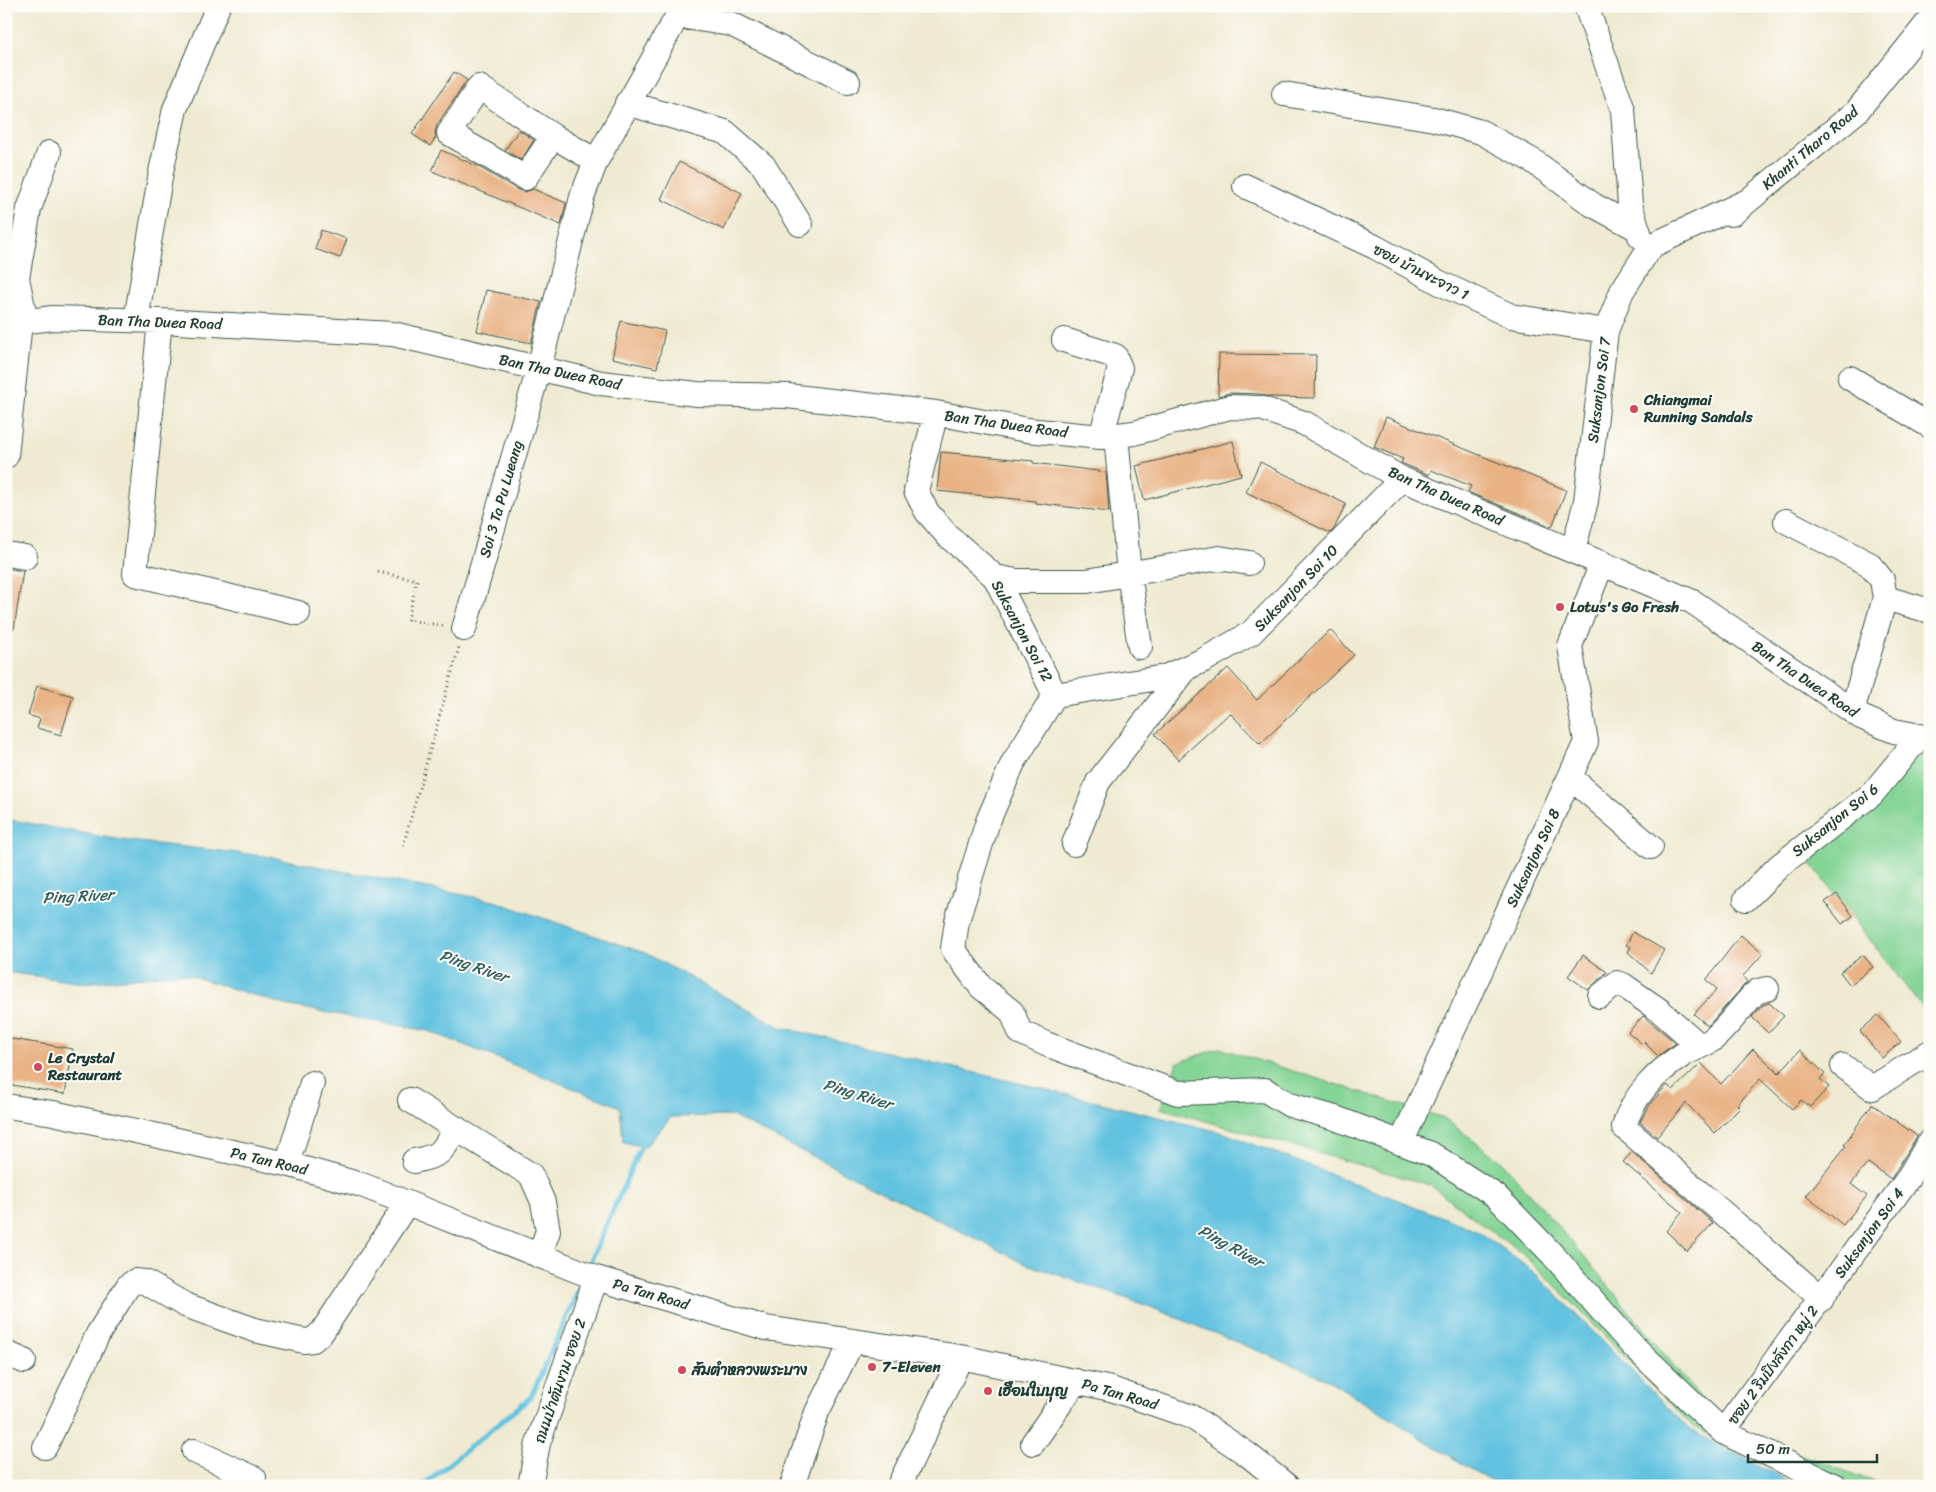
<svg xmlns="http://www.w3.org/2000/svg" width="1936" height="1492" font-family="Sriracha,'Playpen Sans Thai',sans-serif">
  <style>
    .green { fill: #84d495; stroke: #528864 }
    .water { fill: #62c2e0; stroke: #40808a }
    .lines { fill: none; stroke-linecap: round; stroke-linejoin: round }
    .stream { stroke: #62c2e0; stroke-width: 5 }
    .building { fill: #e9b386 }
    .minor-casing { stroke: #3e574c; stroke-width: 26 }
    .path { stroke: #3e574c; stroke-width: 3; stroke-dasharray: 1 4; stroke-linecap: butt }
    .minor { stroke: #fff; stroke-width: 24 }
    .poi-dot { fill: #d1495b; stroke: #fdfcf7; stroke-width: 2 }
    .labels { text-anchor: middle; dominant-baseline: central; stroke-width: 4; stroke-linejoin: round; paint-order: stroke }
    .street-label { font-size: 15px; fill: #1f3d34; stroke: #fdfcf7 }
    .poi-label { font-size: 15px; font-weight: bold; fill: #1f3d34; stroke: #fdfcf7; text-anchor: start }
    .water-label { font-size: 16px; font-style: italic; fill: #305e5f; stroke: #fdfcf7 }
  </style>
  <rect width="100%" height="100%" fill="#fdfcf7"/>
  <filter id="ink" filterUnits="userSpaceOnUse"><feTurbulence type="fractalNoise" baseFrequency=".02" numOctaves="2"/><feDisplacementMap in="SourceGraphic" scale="10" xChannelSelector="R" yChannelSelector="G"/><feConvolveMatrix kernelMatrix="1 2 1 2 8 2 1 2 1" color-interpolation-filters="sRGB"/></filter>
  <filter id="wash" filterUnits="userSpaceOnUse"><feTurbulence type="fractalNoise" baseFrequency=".0096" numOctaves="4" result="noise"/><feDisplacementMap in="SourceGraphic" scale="20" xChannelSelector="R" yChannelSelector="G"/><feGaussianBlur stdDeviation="1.12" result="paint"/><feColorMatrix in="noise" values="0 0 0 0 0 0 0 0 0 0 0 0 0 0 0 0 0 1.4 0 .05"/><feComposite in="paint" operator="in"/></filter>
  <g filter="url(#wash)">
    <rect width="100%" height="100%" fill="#efead1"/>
    <path class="green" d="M 1918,754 L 1930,757 L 1930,1018 L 1803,853 Z
      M 1219,1048 L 1444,1118 L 1503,1163 L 1583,1255 L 1703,1401 L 1754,1437 L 1885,1486 L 1807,1486 L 1693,1427 L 1565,1295 L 1525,1256 L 1430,1185 L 1160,1108 L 1177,1063 Z"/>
    <path class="water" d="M 6,819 L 121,840 L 266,856 L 494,901 L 645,953 L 780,1027 L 1040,1088 L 1224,1133 L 1476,1230 L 1534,1272 L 1690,1430 L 1798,1486 L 1498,1486 L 1327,1379 L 1148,1306 L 1024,1263 L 732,1116 L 671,1117 L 645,1147 L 623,1142 L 620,1107 L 429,1031 L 285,1005 L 182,973 L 83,983 L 6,972 Z"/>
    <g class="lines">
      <path class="stream" d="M 588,1267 L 643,1142
        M 422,1486 L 531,1397 L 583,1280"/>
    </g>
    <g id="blocks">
      <path class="building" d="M 454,72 L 467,80 L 437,125 L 435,132 L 436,137 L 430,146 L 412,134 Z
        M 519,130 L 534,140 L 521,160 L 505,150 Z
        M 441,150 L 477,166 L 518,190 L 525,192 L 533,189 L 566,203 L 561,225 L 432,171 Z
        M 679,162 L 742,193 L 724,230 L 661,199 Z
        M 321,230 L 347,239 L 340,258 L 315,249 Z
        M 486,290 L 541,302 L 531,343 L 477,331 Z
        M 621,321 L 665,331 L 657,368 L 612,358 Z
        M 1219,354 L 1316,355 L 1315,398 L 1269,397 L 1260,394 L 1230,393 L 1218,396 Z
        M 1386,417 L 1566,490 L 1552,527 L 1468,492 L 1471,486 L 1431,470 L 1429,475 L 1401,463 L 1403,459 L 1374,447 Z
        M 1233,441 L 1241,475 L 1144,500 L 1136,466 Z
        M 941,452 L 1033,461 L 1033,463 L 1106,472 L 1109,512 L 1035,503 L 1035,501 L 937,491 Z
        M 1260,462 L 1346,504 L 1334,529 L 1330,533 L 1246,492 Z
        M 6,568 L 23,571 L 14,629 L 6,629 Z
        M 1330,630 L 1354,655 L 1260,744 L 1230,713 L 1178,760 L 1155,734 L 1228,668 L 1257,700 Z
        M 37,686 L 73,696 L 61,735 L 37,728 L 40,719 L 28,715 Z
        M 1837,894 L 1853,916 L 1842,924 L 1825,902 Z
        M 1633,932 L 1664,950 L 1651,973 L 1628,952 L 1631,947 L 1626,945 Z
        M 1741,935 L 1763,954 L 1743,976 L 1747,982 L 1708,1026 L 1694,1014 L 1717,989 L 1706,980 Z
        M 1583,955 L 1607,972 L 1588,990 L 1568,976 Z
        M 1863,955 L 1873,967 L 1850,985 L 1840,972 Z
        M 1769,1003 L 1784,1016 L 1768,1033 L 1752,1017 L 1763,1005 Z
        M 1878,1015 L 1901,1042 L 1882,1058 L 1860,1031 Z
        M 1643,1016 L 1676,1043 L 1658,1056 L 1644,1042 L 1642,1044 L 1628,1032 Z
        M 6,1038 L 73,1049 L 65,1094 L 6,1084 Z
        M 1753,1049 L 1779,1073 L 1800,1050 L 1825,1074 L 1820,1079 L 1829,1087 L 1810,1107 L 1801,1100 L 1792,1109 L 1760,1079 L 1737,1105 L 1740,1108 L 1715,1133 L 1686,1103 L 1657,1137 L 1640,1122 L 1651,1103 L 1667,1085 L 1673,1090 L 1701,1063 L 1721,1084 Z
        M 1872,1104 L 1917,1136 L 1891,1179 L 1868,1163 L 1851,1184 L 1867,1196 L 1843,1225 L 1806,1196 L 1846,1146 L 1844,1145 Z
        M 1632,1152 L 1713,1223 L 1687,1251 L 1666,1231 L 1682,1212 L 1623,1162 Z"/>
    </g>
  </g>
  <g filter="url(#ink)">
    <use href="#blocks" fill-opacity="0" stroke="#3e574c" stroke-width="1"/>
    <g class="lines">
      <defs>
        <path id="minor" d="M 1586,6 L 1623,110 L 1630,205 L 1640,236
          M 678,16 L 731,24 L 848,82
          M 1284,94 L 1434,119 L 1481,132 L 1533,161 L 1593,205 L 1636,228
          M 627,103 L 725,132 L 763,165 L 800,224
          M 553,136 L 525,178 L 449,133 L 479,87 L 553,136 L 596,161
          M 1245,186 L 1375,247 L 1440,283 L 1511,316 L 1606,331
          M 1732,214 L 1857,111 L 1930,20
          M 136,320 L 161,172 L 175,109 L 218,6
          M 160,321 L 135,574 L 298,613
          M 26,322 L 17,278 L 29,209 L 49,153
          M 6,327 L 20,322 L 53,318 L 160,321 L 393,334 L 601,383 L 697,394 L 787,396 L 936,413 L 1027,430 L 1101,437 L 1134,433 L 1230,407 L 1260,408 L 1304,423 L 1402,479 L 1693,602 L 1861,717 L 1894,731 L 1930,738
          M 1064,340 L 1115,356 L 1120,368 L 1101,437
          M 1850,378 L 1930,426
          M 936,413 L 916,491 L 927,512 L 947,535 L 995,577 L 1055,695 L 1013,763 L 988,821 L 957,921 L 953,949 L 981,987 L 1012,1012 L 1020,1032 L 1046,1044 L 1178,1093 L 1265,1090 L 1290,1105 L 1335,1118 L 1431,1154 L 1496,1196 L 1553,1255 L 1632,1345 L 1723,1432 L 1835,1486
          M 1116,436 L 1129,573 L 1140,647
          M 6,456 L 20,322
          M 1786,521 L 1869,564 L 1882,580 L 1885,598
          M 1573,551 L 1586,501 L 1606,331 L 1622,291 L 1645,255 L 1653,245 L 1743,203
          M 6,554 L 25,557
          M 995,577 L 1016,581 L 1087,581 L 1219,558 L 1249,563
          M 464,629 L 539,368 L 582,197 L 596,161 L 683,6
          M 1055,695 L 1165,677 L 1204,660 L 1251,633 L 1402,479
          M 1852,711 L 1885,598 L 1930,611
          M 1570,777 L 1651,847
          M 1074,844 L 1098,782 L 1186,669
          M 1746,899 L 1779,866 L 1872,794 L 1920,736
          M 1767,989 L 1758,991 L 1753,995 C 1742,1007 1724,1031 1712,1040 C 1703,1046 1693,1049 1684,1054 C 1658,1071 1632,1096 1624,1127 L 1822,1299
          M 1600,996 L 1617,983 L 1623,985 L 1659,1010 L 1700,1046
          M 1843,1066 L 1872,1088 L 1930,1052
          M 410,1100 L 531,1175 L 543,1202 L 548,1231 L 539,1256
          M 6,1106 L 53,1113 L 287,1164 L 362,1185 L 596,1278 L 766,1328 L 961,1357 L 1111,1389 L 1192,1417 L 1247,1454 L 1287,1486
          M 1401,1143 L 1586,742 L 1570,646 L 1602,563
          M 414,1161 C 443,1155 441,1153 456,1128
          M 287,1164 L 312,1083
          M 6,1353 L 24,1361
          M 1723,1432 L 1907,1180 L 1930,1141
          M 1033,1443 L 1076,1381
          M 45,1447 L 98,1334 L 128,1286 L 135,1281 L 145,1282 L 185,1305 L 255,1330 L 304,1341 L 313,1340 L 322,1332 L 407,1203
          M 194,1451 L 254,1478 L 245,1486
          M 530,1486 L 538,1443 L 596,1278
          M 792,1486 L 817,1412 L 852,1342
          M 899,1486 L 961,1357"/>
      </defs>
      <use href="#minor" class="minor-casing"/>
      <path class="path" d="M 378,572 L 417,580 L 408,620 L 445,626
        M 403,846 L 459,647"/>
      <use href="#minor" class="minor"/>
    </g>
  </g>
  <g class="poi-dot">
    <circle cx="1634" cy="409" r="5"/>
    <circle cx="1560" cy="607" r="5"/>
    <circle cx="38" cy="1067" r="5"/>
    <circle cx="872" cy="1367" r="5"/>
    <circle cx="682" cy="1370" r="5"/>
    <circle cx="988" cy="1391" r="5"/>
  </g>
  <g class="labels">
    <g class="street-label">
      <text transform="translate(1810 148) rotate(-40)">Khanti Tharo Road</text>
      <text transform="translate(1421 272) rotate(27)">ซอย บ้านขะจาว 1</text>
      <text transform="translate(160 322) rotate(2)">Ban Tha Duea Road</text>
      <text transform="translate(560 372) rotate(12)">Ban Tha Duea Road</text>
      <text transform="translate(1599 390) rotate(-83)">Suksanjon Soi 7</text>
      <text transform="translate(1006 424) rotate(8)">Ban Tha Duea Road</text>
      <text transform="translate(1446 496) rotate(24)">Ban Tha Duea Road</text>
      <text transform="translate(501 499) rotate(-74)">Soi 3 Ta Pu Lueang</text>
      <text transform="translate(1296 588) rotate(-46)">Suksanjon Soi 10</text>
      <text transform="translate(1022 631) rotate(62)">Suksanjon Soi 12</text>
      <text transform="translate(1805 679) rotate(34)">Ban Tha Duea Road</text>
      <text transform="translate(1835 820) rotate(-39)">Suksanjon Soi 6</text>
      <text transform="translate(1533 858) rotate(-65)">Suksanjon Soi 8</text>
      <text transform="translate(269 1161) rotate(13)">Pa Tan Road</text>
      <text transform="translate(1869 1233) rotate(-54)">Suksanjon Soi 4</text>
      <text transform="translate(651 1294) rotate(16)">Pa Tan Road</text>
      <text transform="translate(1773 1365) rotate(-54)">ซอย 2 ริมปิงลังกา หมู่ 2</text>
      <text transform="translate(560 1381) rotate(-71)">ถนนป่าตันงาม ซอย 2</text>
      <text transform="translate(1120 1394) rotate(16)">Pa Tan Road</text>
    </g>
    <g class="poi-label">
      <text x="1644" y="400">Chiangmai<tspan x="1644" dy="17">Running Sandals</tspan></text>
      <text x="1570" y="607">Lotus's Go Fresh</text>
      <text x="48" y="1058">Le Crystal<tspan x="48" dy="17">Restaurant</tspan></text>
      <text x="882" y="1367">7-Eleven</text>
      <text x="692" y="1370">ส้มตำหลวงพระบาง</text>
      <text x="998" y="1391">เฮือนใบบุญ</text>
    </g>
    <g class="water-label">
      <text transform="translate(78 896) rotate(-3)">Ping River</text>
      <text transform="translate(474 966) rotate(19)">Ping River</text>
      <text transform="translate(858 1094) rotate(17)">Ping River</text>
      <text transform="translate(1231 1246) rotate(29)">Ping River</text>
    </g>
  </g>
  <rect width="1936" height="1492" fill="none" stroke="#fdfcf7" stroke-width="25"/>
  <path d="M1748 1454v8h129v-8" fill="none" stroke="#1f3d34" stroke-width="2.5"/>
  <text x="1756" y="1454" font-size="15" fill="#1f3d34" stroke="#fdfcf7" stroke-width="4" paint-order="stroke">50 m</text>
</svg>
